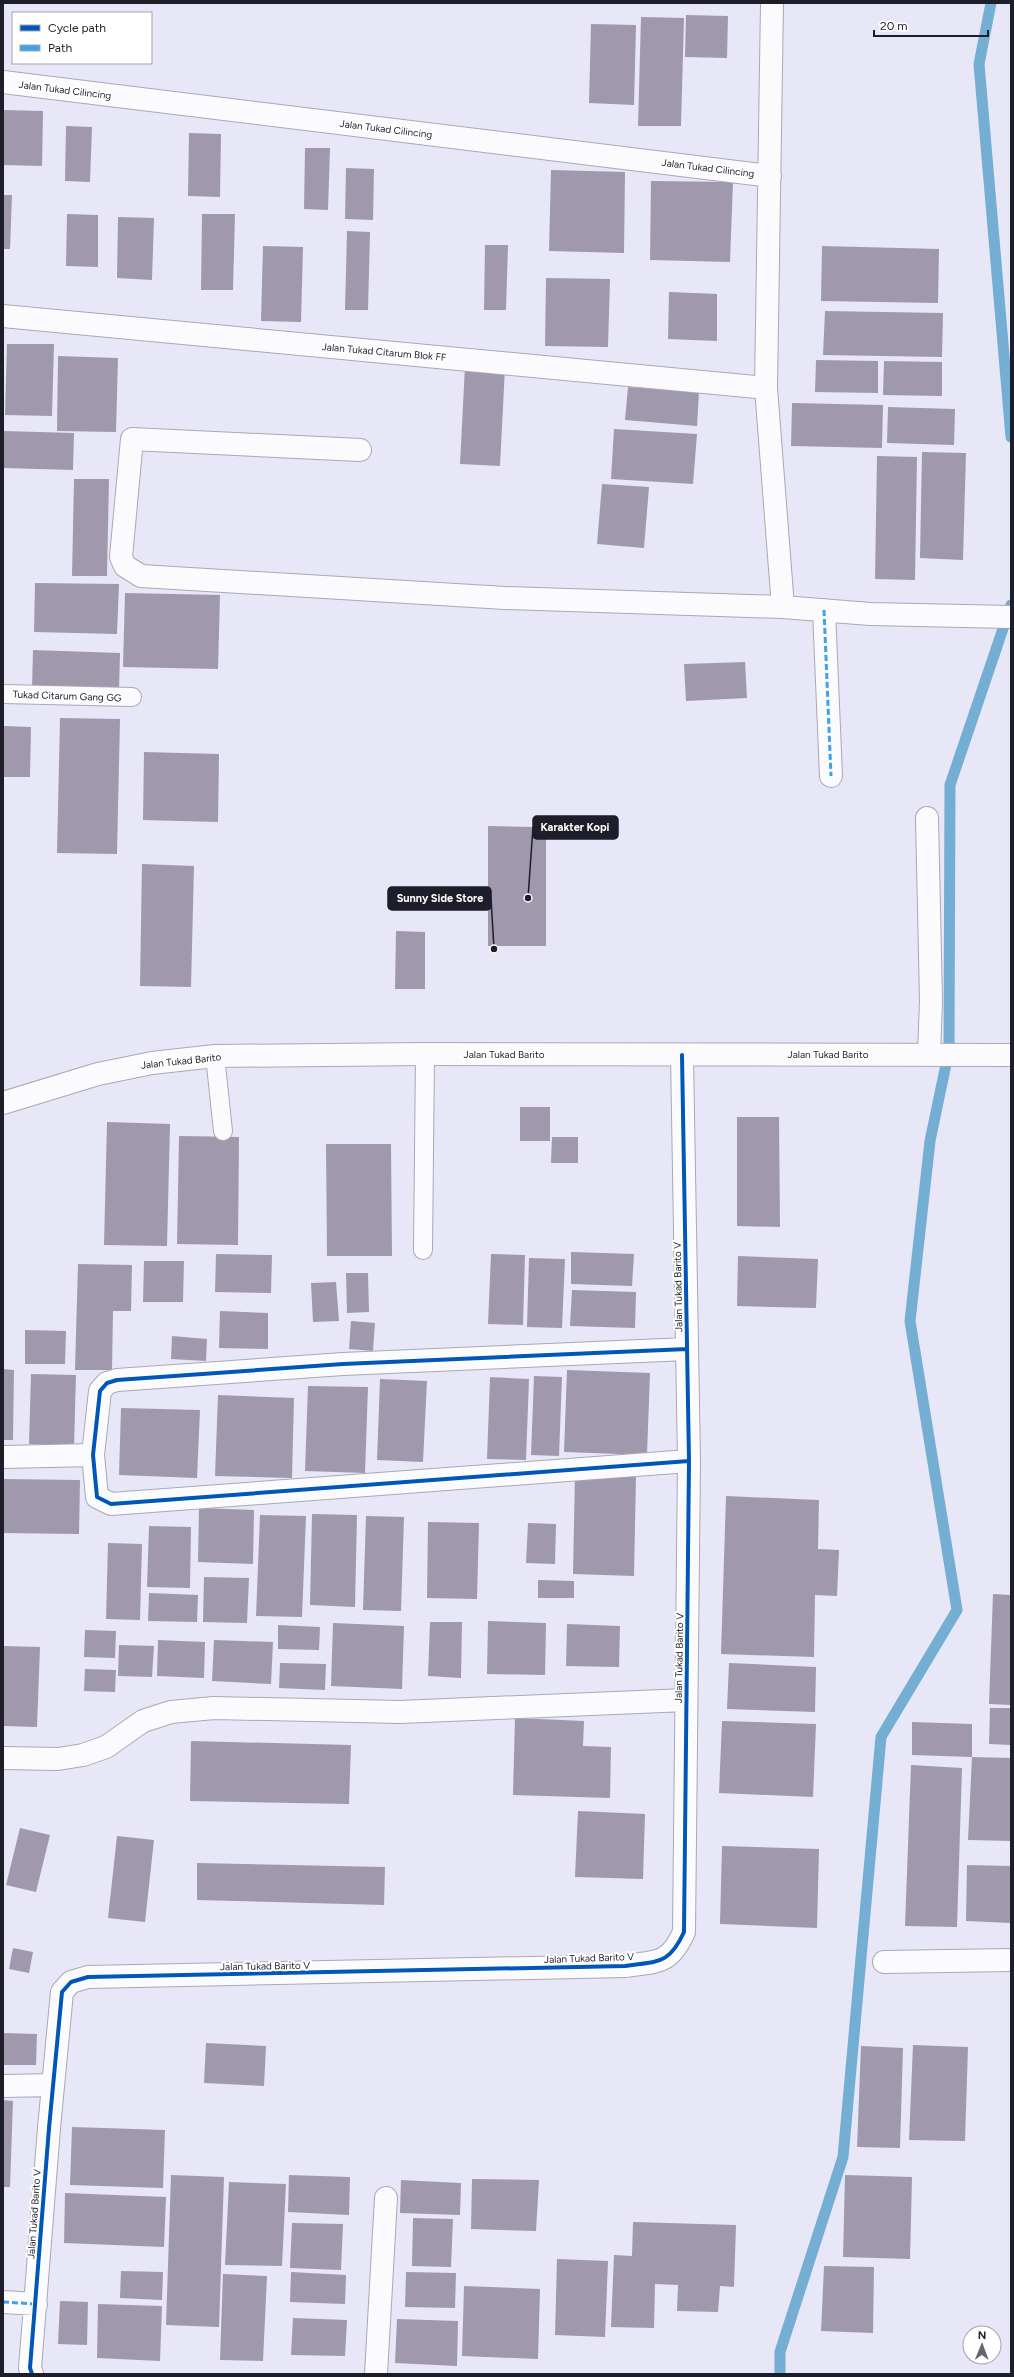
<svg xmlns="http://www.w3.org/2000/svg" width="1014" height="2377" font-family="Figtree,sans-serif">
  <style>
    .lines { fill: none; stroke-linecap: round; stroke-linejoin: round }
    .stream { stroke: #74aed2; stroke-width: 11 }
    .building { fill: #a099ad }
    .service-casing { stroke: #a8a8b6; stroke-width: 20 }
    .minor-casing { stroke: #a8a8b6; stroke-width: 24 }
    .tertiary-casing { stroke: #a8a8b6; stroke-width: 24 }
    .service { stroke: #fbfbfe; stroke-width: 18 }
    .minor { stroke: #fbfbfe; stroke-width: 22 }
    .tertiary { stroke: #fbfbfe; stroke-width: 22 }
    .quiet { stroke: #3da2eb; stroke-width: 3; stroke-dasharray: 6 3; stroke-linecap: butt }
    .cycleway-casing { stroke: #fff; stroke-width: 6 }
    .cycleway { stroke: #0057b8; stroke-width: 4 }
    .labels { text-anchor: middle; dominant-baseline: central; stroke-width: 4; stroke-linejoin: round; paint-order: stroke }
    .street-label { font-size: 10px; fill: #1e1e2b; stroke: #fff }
    .leader { fill: none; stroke: #1e1e2b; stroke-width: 1.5 }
    .callout-dot { fill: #1e1e2b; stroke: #fff; stroke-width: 1.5 }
    .callout { fill: #1e1e2b; stroke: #1e1e2b; stroke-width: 1.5 }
    .callout-label { font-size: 11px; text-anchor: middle; font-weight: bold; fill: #fff }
  </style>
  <rect width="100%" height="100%" fill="#e7e7f7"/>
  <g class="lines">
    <path class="stream" d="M 991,3 L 979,64 L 1011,437
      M 780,2374 L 780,2352 L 843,2157 L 881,1737 L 957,1610 L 910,1321 L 930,1141 L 949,1050 L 950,785 L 1011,605"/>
  </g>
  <path class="building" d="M 686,15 L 728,16 L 727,58 L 685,57 Z
    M 641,17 L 684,18 L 681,126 L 638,126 Z
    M 591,24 L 636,25 L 634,105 L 589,103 Z
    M 3,110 L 43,111 L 42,166 L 3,165 Z
    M 66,126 L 92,127 L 90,182 L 65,181 Z
    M 189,133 L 221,134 L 220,197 L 188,196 Z
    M 305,148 L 330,148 L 328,210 L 304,209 Z
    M 346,168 L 374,169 L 373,220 L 345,219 Z
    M 551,170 L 625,172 L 624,253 L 549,251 Z
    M 651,181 L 733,182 L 730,262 L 650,260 Z
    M 3,195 L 12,195 L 10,249 L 3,249 Z
    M 67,214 L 98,215 L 98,267 L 66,266 Z
    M 202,214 L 235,214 L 233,290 L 201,290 Z
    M 118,217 L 154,218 L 152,280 L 117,278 Z
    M 347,231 L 370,232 L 368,310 L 345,310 Z
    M 485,245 L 508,245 L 506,310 L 484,310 Z
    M 263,246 L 303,247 L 301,322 L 261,321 Z
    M 822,246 L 939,249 L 938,303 L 821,301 Z
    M 546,278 L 610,279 L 608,347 L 545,346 Z
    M 669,292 L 717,294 L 717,341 L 668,339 Z
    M 825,311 L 943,313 L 942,357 L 823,355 Z
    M 7,344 L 54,344 L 52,416 L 5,415 Z
    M 58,356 L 118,358 L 116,432 L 57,431 Z
    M 816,360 L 878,361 L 878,393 L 815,392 Z
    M 884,361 L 942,362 L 942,396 L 883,395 Z
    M 465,366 L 505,368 L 500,466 L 460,464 Z
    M 628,387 L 699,392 L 697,426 L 625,420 Z
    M 792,403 L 883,405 L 882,448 L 791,446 Z
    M 888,407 L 955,409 L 954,445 L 887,443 Z
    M 614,429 L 697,434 L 693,484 L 611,479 Z
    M 3,431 L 74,433 L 73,470 L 3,468 Z
    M 922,452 L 966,453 L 963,560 L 920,558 Z
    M 877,456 L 917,457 L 915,580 L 875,579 Z
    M 74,479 L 109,479 L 107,576 L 72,576 Z
    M 602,484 L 649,487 L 644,548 L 597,544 Z
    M 35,583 L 119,584 L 117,634 L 34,632 Z
    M 125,593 L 220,595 L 218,669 L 123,667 Z
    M 33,650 L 120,653 L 119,690 L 32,688 Z
    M 745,662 L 747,698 L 686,701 L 684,664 Z
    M 60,718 L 120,719 L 117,854 L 57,853 Z
    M 3,726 L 31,727 L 30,777 L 3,777 Z
    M 144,752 L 219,754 L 218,822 L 143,820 Z
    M 488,826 L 536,827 L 536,837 L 546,837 L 546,946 L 488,946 Z
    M 142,864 L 194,866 L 191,987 L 140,986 Z
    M 396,931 L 425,932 L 425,989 L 395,989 Z
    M 520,1107 L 550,1107 L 550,1141 L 520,1141 Z
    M 737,1117 L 779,1117 L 780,1227 L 737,1226 Z
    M 107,1122 L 170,1124 L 167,1246 L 104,1245 Z
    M 179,1136 L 239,1137 L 238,1245 L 177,1244 Z
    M 552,1137 L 578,1137 L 578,1163 L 551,1163 Z
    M 326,1144 L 391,1144 L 392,1256 L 327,1256 Z
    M 571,1252 L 634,1254 L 632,1286 L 571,1284 Z
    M 216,1254 L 272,1255 L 271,1293 L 215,1292 Z
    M 491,1254 L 525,1255 L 523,1325 L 488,1324 Z
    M 738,1256 L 818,1259 L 816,1308 L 737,1306 Z
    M 529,1258 L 565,1259 L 562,1328 L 527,1327 Z
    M 144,1261 L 184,1261 L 183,1302 L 143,1302 Z
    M 78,1264 L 132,1265 L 131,1311 L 113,1311 L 112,1370 L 75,1370 Z
    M 346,1273 L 368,1273 L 369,1312 L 347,1313 Z
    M 336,1282 L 339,1321 L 313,1322 L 311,1283 Z
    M 572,1290 L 636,1292 L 635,1328 L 570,1326 Z
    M 220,1311 L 268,1313 L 268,1349 L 219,1348 Z
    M 351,1321 L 375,1323 L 373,1351 L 349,1349 Z
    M 25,1330 L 66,1331 L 65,1364 L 25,1364 Z
    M 172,1336 L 207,1339 L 206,1361 L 171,1359 Z
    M 3,1369 L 14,1370 L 13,1440 L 3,1440 Z
    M 567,1370 L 650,1373 L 647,1455 L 564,1452 Z
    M 31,1374 L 76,1375 L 74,1446 L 29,1444 Z
    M 534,1376 L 562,1377 L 559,1456 L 531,1455 Z
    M 490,1377 L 529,1379 L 526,1460 L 487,1459 Z
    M 380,1379 L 427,1381 L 423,1462 L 377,1460 Z
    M 308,1386 L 368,1387 L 365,1473 L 305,1471 Z
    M 218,1395 L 294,1398 L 292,1478 L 215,1476 Z
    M 121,1408 L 200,1410 L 197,1478 L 119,1475 Z
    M 575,1474 L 636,1476 L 634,1576 L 573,1574 Z
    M 3,1479 L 80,1480 L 79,1534 L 3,1533 Z
    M 726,1496 L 819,1500 L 818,1549 L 839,1550 L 837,1596 L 815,1595 L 814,1657 L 721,1654 Z
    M 199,1508 L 254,1510 L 253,1564 L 198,1562 Z
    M 312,1514 L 357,1515 L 355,1607 L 310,1605 Z
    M 260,1515 L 306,1516 L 302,1617 L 256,1616 Z
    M 366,1516 L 404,1517 L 401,1611 L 363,1610 Z
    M 428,1522 L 479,1523 L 477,1599 L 427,1598 Z
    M 528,1523 L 556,1524 L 555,1564 L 526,1563 Z
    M 149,1526 L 191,1527 L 190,1588 L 147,1587 Z
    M 108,1543 L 142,1544 L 140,1620 L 106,1619 Z
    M 204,1577 L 249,1578 L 247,1623 L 203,1622 Z
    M 538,1580 L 574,1581 L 574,1598 L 538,1598 Z
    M 149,1593 L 198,1595 L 197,1622 L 148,1621 Z
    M 993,1594 L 1011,1595 L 1011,1705 L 989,1704 Z
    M 488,1621 L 546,1623 L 545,1675 L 487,1674 Z
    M 430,1622 L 462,1622 L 461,1678 L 428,1676 Z
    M 333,1623 L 404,1626 L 402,1689 L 331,1686 Z
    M 567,1624 L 620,1626 L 619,1667 L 566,1666 Z
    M 278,1625 L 320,1627 L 319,1650 L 278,1649 Z
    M 85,1630 L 116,1631 L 115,1658 L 84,1657 Z
    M 158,1640 L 205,1642 L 204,1678 L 157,1676 Z
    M 214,1640 L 273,1642 L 271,1684 L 212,1681 Z
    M 119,1645 L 154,1646 L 152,1677 L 118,1676 Z
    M 3,1646 L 40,1647 L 37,1727 L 3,1726 Z
    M 280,1663 L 326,1664 L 325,1690 L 279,1688 Z
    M 729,1663 L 816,1667 L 815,1712 L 727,1709 Z
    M 85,1669 L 116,1670 L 115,1692 L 84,1691 Z
    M 990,1708 L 1011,1708 L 1011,1745 L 989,1744 Z
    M 515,1718 L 584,1721 L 583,1746 L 611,1747 L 610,1798 L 513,1795 Z
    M 722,1721 L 816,1724 L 813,1797 L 719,1793 Z
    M 912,1722 L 972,1724 L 972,1757 L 1011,1758 L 1011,1841 L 968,1840 L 972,1757 L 912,1755 Z
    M 191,1741 L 351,1745 L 349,1804 L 190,1801 Z
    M 911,1765 L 962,1768 L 957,1927 L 905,1926 Z
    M 578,1811 L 645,1814 L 643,1879 L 575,1877 Z
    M 20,1828 L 50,1835 L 36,1892 L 6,1885 Z
    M 117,1836 L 154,1840 L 145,1922 L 108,1918 Z
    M 722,1846 L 819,1849 L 817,1928 L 720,1924 Z
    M 197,1863 L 385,1867 L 384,1905 L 197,1900 Z
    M 967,1865 L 1011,1866 L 1011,1923 L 966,1921 Z
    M 13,1948 L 33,1952 L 29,1973 L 9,1969 Z
    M 3,2033 L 37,2034 L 36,2065 L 3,2065 Z
    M 206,2043 L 266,2046 L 264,2086 L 204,2083 Z
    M 913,2045 L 968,2047 L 965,2141 L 909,2140 Z
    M 861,2046 L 903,2048 L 900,2148 L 857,2147 Z
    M 3,2100 L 13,2101 L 10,2187 L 3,2187 Z
    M 72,2127 L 165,2130 L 163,2188 L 70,2185 Z
    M 171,2175 L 224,2177 L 219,2327 L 166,2325 Z
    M 289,2175 L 350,2177 L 349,2215 L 288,2212 Z
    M 845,2175 L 912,2177 L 910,2259 L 843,2257 Z
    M 472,2179 L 539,2180 L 536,2231 L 471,2229 Z
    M 401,2180 L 461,2183 L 460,2215 L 400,2213 Z
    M 229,2182 L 286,2184 L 282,2266 L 225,2265 Z
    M 65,2193 L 166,2197 L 164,2247 L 64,2243 Z
    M 413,2218 L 453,2219 L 451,2267 L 412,2266 Z
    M 633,2222 L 736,2225 L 734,2287 L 720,2286 L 718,2312 L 677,2311 L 678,2285 L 655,2284 L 654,2328 L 611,2327 L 614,2255 L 632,2256 Z
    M 292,2223 L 343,2224 L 341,2270 L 290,2268 Z
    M 557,2259 L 608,2261 L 605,2337 L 555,2335 Z
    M 824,2266 L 874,2267 L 873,2333 L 821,2331 Z
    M 121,2271 L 163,2272 L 162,2300 L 120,2298 Z
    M 291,2272 L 346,2275 L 345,2304 L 290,2302 Z
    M 406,2272 L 456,2273 L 455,2308 L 405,2307 Z
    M 223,2274 L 267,2276 L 263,2361 L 220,2360 Z
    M 464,2286 L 540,2289 L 538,2359 L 462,2356 Z
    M 60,2301 L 88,2302 L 87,2345 L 58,2344 Z
    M 98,2304 L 162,2306 L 160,2361 L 97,2358 Z
    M 293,2318 L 347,2320 L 345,2356 L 291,2355 Z
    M 397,2319 L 458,2321 L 457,2366 L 395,2363 Z"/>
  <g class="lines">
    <defs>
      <path id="service" d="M 3,694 L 132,697
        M 215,1056 L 223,1131
        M 423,1250 L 425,1054"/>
      <path id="minor" d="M 772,3 L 766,388 L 783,607 L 870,614 L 1011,617
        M 3,82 L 770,176
        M 3,316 L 766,388
        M 360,450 L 132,439 L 121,557 L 125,566 L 141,576 L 505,598 L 783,607
        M 824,610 L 831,776
        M 927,818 L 931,1001 L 929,1054
        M 687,1349 L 343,1364 L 117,1380 L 107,1383 L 100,1391 L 93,1455 L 97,1497 L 111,1504 L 689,1461
        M 3,1457 L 93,1455
        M 3,1758 L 58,1759 L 83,1755 L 106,1747 L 143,1721 L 171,1712 L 214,1708 L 400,1712 L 686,1700
        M 884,1962 L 1011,1960
        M 3,2086 L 53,2085
        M 3,2302 L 36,2304
        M 32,2374 L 30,2368 L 49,2128 L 62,1992 L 71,1982 L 88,1977 L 625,1966 C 658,1961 669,1965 684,1932 L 689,1461 L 682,1055
        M 376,2374 L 386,2198"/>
      <path id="tertiary" d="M 3,1103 L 98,1074 L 152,1063 L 215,1056 L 425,1054 L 1011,1055"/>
    </defs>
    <use href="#service" class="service-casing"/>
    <use href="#minor" class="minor-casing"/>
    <use href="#tertiary" class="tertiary-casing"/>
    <use href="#service" class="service"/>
    <use href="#minor" class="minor"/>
    <use href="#tertiary" class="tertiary"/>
    <path class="quiet" d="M 824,610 L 831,776
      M 3,2302 L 36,2304"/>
    <defs>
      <path id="cycleway" d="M 687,1349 L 343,1364 L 117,1380 L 107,1383 L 100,1391 L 93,1455 L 97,1497 L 111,1504 L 689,1461
        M 32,2374 L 30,2368 L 49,2128 L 62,1992 L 71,1982 L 88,1977 L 625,1966 C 658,1961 669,1965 684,1932 L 689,1461 L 682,1055"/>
    </defs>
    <use href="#cycleway" class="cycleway-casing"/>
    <use href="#cycleway" class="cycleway"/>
  </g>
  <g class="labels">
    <g class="street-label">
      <text transform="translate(65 90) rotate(7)">Jalan Tukad Cilincing</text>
      <text transform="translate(386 129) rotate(7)">Jalan Tukad Cilincing</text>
      <text transform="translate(708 168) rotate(7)">Jalan Tukad Cilincing</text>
      <text transform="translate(384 352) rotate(5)">Jalan Tukad Citarum Blok FF</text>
      <text transform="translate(67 696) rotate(2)">Tukad Citarum Gang GG</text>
      <text x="504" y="1054">Jalan Tukad Barito</text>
      <text x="828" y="1054">Jalan Tukad Barito</text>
      <text transform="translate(181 1061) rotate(-6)">Jalan Tukad Barito</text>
      <text transform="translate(678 1287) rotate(-91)">Jalan Tukad Barito V</text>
      <text transform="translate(679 1658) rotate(-89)">Jalan Tukad Barito V</text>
      <text transform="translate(589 1958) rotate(-2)">Jalan Tukad Barito V</text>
      <text transform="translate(265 1966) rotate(-1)">Jalan Tukad Barito V</text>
      <text transform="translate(34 2214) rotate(-86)">Jalan Tukad Barito V</text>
    </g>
  </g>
  <path class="leader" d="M528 898L533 827M494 949L491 898"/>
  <g class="callout-dot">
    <circle cx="528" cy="898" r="4"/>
    <circle cx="494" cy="949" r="4"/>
  </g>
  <g class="callout">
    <rect x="533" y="816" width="85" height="23" rx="4"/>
    <rect x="388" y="887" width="103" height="23" rx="4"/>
  </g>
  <g class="callout-label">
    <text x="575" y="831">Karakter Kopi</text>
    <text x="440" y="902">Sunny Side Store</text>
  </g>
  <rect width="1014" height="2377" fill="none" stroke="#1e1e2b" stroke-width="8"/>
  <rect x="12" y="12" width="140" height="52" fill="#ffffff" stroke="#a5a5aa"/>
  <rect x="20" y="25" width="20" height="6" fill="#0057b8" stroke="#a5a5aa"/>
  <text x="48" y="32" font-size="12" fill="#1e1e2b">Cycle path</text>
  <rect x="20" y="45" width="20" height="6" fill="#3da2eb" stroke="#a5a5aa"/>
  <text x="48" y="52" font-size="12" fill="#1e1e2b">Path</text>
  <g transform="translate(982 2345) rotate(1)"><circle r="19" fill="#ffffff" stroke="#a5a5aa"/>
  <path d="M0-3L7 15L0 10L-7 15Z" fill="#646472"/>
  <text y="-6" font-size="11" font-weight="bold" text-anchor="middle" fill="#1e1e2b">N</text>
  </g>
  <path d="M874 30v6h114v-6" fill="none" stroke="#1e1e2b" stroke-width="2"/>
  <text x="880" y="30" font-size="12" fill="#1e1e2b" stroke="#ffffff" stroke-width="3" paint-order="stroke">20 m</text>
</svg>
